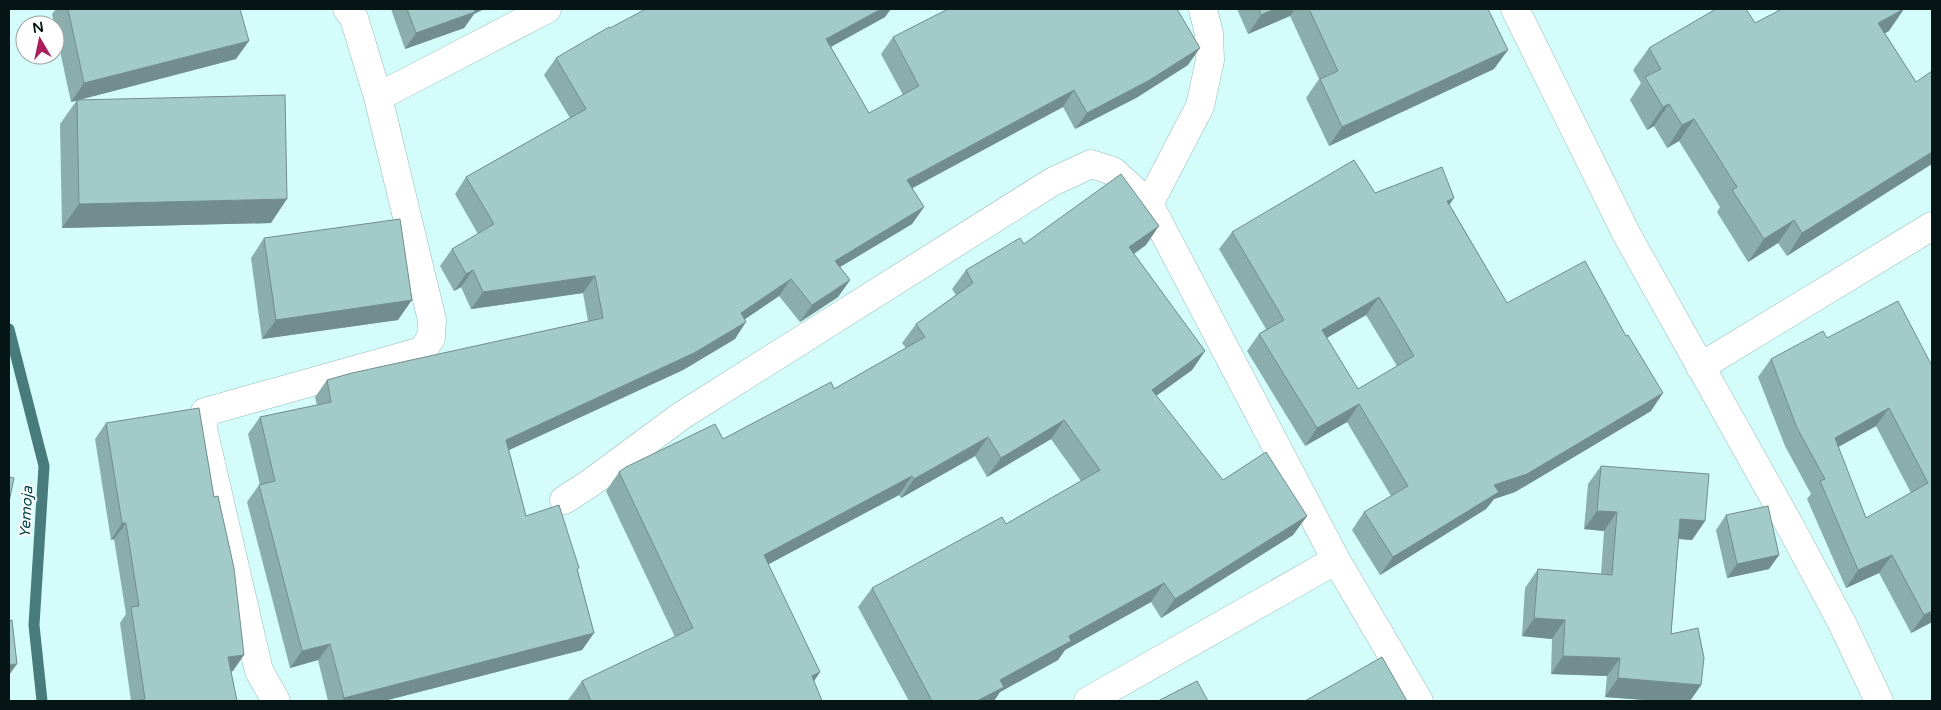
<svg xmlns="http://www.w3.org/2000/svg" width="1941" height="710" font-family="'Varela Round',sans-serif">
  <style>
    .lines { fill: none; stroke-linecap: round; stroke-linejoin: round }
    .stream { stroke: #487c7c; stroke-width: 11 }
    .street-casing { stroke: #93bbba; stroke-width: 29 }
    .street { stroke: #fff; stroke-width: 28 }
    .wall { fill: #8baead; fill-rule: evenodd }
    .shaded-wall { fill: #718d8d }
    .building { fill: #a2cac9; stroke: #718d8d; fill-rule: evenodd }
    .labels { text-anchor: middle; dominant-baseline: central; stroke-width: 4; stroke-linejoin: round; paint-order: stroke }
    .water-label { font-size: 15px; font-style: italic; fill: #034747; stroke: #fff }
  </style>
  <rect width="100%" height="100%" fill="#d3fcfb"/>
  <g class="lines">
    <path class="stream" d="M 9,329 L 44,466 L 34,625 L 42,701"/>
    <defs>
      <path id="street" d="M 1515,9 L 1627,235 L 1790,526 L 1842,623 L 1879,701
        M 378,97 L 547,9
        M 1149,204 L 1200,106 L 1210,60 L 1209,34 L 1203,9
        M 1700,367 L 1932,226
        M 564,500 L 589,484 L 681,416 L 1052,182 L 1091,164 L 1113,171 L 1149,204 L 1336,560 L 1419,701
        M 276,701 L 259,671 L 203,429 L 205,412 L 422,351 L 431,338 L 432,320 L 378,97 L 354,18 L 347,9
        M 1088,701 L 1336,560"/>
    </defs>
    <use href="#street" class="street-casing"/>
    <use href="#street" class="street"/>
  </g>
  <path class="wall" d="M 56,9 L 240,9 L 236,59 L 71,102 L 52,14 Z
    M 391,9 L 484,9 L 474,14 L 464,28 L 405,49 Z
    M 1237,9 L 1488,9 L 1494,69 L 1329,146 L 1306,98 L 1319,79 L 1290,16 L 1248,34 Z
    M 885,17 L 831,47 L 869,113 L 903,95 L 881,54 L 893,37 L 1188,65 L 1136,98 L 1075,129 L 1063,107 L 912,188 L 924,207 L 912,224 L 840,267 L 850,280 L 838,297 L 800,322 L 779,296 L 745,319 L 735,339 L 683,370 L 509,450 L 526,516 L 578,571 L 594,633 L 582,650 L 384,701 L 328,701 L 318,660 L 290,668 L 247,502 L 259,485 L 260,485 L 248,434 L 260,417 L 317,405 L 315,397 L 327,380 L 588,321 L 583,293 L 471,309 L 461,287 L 454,291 L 440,266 L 452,249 L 478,234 L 455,194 L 466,177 L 570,118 L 544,75 L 556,58 L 610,28 Z
    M 1755,23 L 1889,31 L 1885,33 L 1916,82 L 1787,256 L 1778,243 L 1748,262 L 1717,212 L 1720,207 L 1679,141 L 1667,148 L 1654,126 L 1647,130 L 1630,100 L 1641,83 L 1633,70 L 1649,48 Z
    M 77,100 L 271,223 L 62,228 L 60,124 Z
    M 1375,193 L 1450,205 L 1507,303 L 1651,411 L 1515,492 L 1494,499 L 1486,509 L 1380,575 L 1352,530 L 1364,512 L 1391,496 L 1347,422 L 1305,446 L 1247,351 L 1259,334 L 1266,329 L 1219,249 L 1232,232 ZM 1366,315 L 1397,366 L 1358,389 L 1327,338 Z
    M 264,238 L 398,320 L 262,339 L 251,258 Z
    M 1024,244 L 1146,245 L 1134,254 L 1205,351 L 1192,370 L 1156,396 L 1223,480 L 1307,516 L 1293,535 L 1161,618 L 1151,602 L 1065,650 L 1058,660 L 1000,692 L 994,701 L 909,701 L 858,607 L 872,588 L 1006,524 L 1081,481 L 1051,439 L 987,477 L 975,456 L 901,498 L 899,495 L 768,564 L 820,672 L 814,681 L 822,701 L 569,701 L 568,700 L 582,681 L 675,637 L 606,491 L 619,472 L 723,439 L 834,389 L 906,348 L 902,343 L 916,324 L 956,295 L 952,289 L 966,270 Z
    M 1827,338 L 1932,366 L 1932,622 L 1911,633 L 1879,573 L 1846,588 L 1807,499 L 1811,494 L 1785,446 L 1758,377 L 1771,359 ZM 1876,426 L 1911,493 L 1866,518 L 1838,447 Z
    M 106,423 L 233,671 L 231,672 L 237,701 L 131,701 L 120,623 L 126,614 L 114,539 L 111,540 L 95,439 Z
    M 1601,466 L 1705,521 L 1692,540 L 1679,539 L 1671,634 L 1701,685 L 1690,701 L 1659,701 L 1605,697 L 1607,676 L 1551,674 L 1552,639 L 1522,636 L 1525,588 L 1538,569 L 1601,574 L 1604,531 L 1584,529 L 1588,484 Z
    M 1726,515 L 1779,555 L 1769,569 L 1727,578 L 1716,530 Z"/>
  <path class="shaded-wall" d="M 469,9 L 484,9 L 474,14 L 464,28 L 405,49 L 416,33 Z
    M 881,9 L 891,9 L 885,17 L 814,56 L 826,39 Z
    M 1275,9 L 1295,9 L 1290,16 L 1248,34 L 1261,15 Z
    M 1904,9 L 1889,31 L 1863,45 L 1878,23 Z
    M 249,41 L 236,59 L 71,102 L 84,83 Z
    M 1200,48 L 1188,65 L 1136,98 L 1075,129 L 1087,113 Z
    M 1508,50 L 1494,69 L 1329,146 L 1342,127 Z
    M 1074,90 L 1063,107 L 896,197 L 907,180 Z
    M 1669,104 L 1654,126 L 1647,130 L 1663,107 Z
    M 1694,119 L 1679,141 L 1667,148 L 1682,125 Z
    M 1932,152 L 1932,164 L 1787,256 L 1802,233 Z
    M 1454,198 L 1442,216 L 1447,201 Z
    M 287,199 L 271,223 L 62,228 L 79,204 Z
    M 924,207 L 912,224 L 823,277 L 835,261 Z
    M 1794,220 L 1778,243 L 1748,262 L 1764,239 Z
    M 1159,226 L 1146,245 L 1116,266 L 1129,247 Z
    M 473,270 L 461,287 L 454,291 L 466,274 Z
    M 595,276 L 583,293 L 471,309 L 483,292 Z
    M 791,279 L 779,296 L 729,330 L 741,313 Z
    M 850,280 L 838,297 L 800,322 L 812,305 Z
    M 1379,297 L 1366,315 L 1309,348 L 1322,330 Z
    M 412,300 L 398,320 L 262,339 L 276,320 Z
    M 746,322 L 735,339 L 683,370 L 494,457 L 506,440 Z
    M 1205,351 L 1192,370 L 1138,409 L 1152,390 Z
    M 1663,393 L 1651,411 L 1515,492 L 1494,499 L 1486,509 L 1380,575 L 1393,557 L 1494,485 Z
    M 1359,404 L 1347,422 L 1305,446 L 1317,428 Z
    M 1889,408 L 1876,426 L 1822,456 L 1835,438 Z
    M 1064,420 L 1051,439 L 987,477 L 1001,458 Z
    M 988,437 L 975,456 L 901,498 L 914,479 Z
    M 912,476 L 899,495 L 750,574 L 764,555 Z
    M 1597,511 L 1617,512 L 1604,531 L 1584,529 Z
    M 1307,516 L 1293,535 L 1161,618 L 1175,599 Z
    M 1680,519 L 1705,521 L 1692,540 L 1667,538 Z
    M 122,523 L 126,523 L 114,539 L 111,540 Z
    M 1779,555 L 1769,569 L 1727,578 L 1737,564 Z
    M 1892,555 L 1879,573 L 1846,588 L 1858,570 Z
    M 1164,583 L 1151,602 L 1065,650 L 1058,660 L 1000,692 L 994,701 L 977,701 L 1000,680 L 1069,636 Z
    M 1932,611 L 1932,622 L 1911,633 L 1924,615 Z
    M 1534,618 L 1565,620 L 1552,639 L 1522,636 Z
    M 594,633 L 582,650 L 384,701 L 341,701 L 344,698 Z
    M 330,644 L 318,660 L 290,668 L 302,651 Z
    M 244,655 L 233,671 L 216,673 L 228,657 Z
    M 1563,656 L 1620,658 L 1607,676 L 1551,674 Z
    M 17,664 L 9,675 L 9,665 Z
    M 820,672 L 807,691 L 812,676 Z
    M 1618,678 L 1701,685 L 1690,701 L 1659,701 L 1605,697 Z"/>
  <path class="building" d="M 68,9 L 240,9 L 249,41 L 84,83 Z
    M 407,9 L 474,9 L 475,12 L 416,33 Z
    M 646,9 L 881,9 L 826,39 L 869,113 L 919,86 L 893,37 L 948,9 L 1177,9 L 1200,48 L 1148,81 L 1087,113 L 1074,90 L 907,180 L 924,207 L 835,261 L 850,280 L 812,305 L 791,279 L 741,313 L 746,322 L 694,353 L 506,440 L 526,516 L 559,505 L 579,568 L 577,569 L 594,633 L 344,698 L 330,644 L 302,651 L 259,485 L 275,481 L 260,417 L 331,402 L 327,380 L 352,373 L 603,318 L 595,276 L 483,292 L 473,270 L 466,274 L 452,249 L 494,224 L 466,177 L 586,109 L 556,58 L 609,27 L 610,28 Z
    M 1259,9 L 1275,9 L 1261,15 Z
    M 1309,9 L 1488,9 L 1508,50 L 1342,127 L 1320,79 L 1338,71 Z
    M 1716,9 L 1746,9 L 1755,23 L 1782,9 L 1904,9 L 1878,23 L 1916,82 L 1932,71 L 1932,152 L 1802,233 L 1794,220 L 1764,239 L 1732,190 L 1737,187 L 1694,119 L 1682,125 L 1669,104 L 1663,107 L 1645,77 L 1661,69 L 1649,48 Z
    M 285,95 L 287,199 L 79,204 L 77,100 Z
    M 1354,160 L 1375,193 L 1442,167 L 1454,198 L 1447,201 L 1507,303 L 1585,261 L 1626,336 L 1628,335 L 1663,393 L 1527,474 L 1494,485 L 1499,492 L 1393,557 L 1364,512 L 1408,486 L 1359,404 L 1317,428 L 1259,334 L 1284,320 L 1232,232 ZM 1379,297 L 1414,356 L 1358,389 L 1322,330 Z
    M 1121,174 L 1159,226 L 1129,247 L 1205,351 L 1152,390 L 1223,480 L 1266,452 L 1307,516 L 1175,599 L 1164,583 L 1069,636 L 1071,641 L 1000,680 L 1004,687 L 977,701 L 932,701 L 872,588 L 1002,517 L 1006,524 L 1100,470 L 1064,420 L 1001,458 L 988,437 L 914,479 L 912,476 L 764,555 L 820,672 L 812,676 L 822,701 L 591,701 L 582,681 L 693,628 L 619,472 L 626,467 L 715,424 L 723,439 L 831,382 L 834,389 L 925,337 L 916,324 L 973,283 L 966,270 L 1020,238 L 1024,244 Z
    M 400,219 L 412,300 L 276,320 L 264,238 Z
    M 1898,301 L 1932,366 L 1932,611 L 1924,615 L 1892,555 L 1858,570 L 1820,481 L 1825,479 L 1797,428 L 1771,359 L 1823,331 L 1827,338 ZM 1889,408 L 1928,483 L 1866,518 L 1835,438 Z
    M 199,408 L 214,497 L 218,496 L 234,568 L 244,655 L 228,657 L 237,701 L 134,701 L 145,699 L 131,607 L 139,606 L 126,523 L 122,523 L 106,423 Z
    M 1601,466 L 1709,474 L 1705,521 L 1680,519 L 1671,634 L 1698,628 L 1704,658 L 1701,685 L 1618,678 L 1620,658 L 1563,656 L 1565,620 L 1534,618 L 1538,569 L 1612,575 L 1617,512 L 1597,511 Z
    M 9,477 L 14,478 L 9,502 Z
    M 1768,506 L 1779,555 L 1737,564 L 1726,515 Z
    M 12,620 L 17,664 L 9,665 L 9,621 Z
    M 1382,657 L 1407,701 L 1305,701 Z
    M 1197,681 L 1208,701 L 1158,701 Z"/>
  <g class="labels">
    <g class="water-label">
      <text transform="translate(26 512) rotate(-87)">Yemoja</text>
    </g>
  </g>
  <rect width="1941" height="710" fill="none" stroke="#051414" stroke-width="20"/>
  <g transform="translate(40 40) rotate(351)"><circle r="24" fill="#ffffff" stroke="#9ba1a1"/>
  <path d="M0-4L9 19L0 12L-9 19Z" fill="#ab1e5c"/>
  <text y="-8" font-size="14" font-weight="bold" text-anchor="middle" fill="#051414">N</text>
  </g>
</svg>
